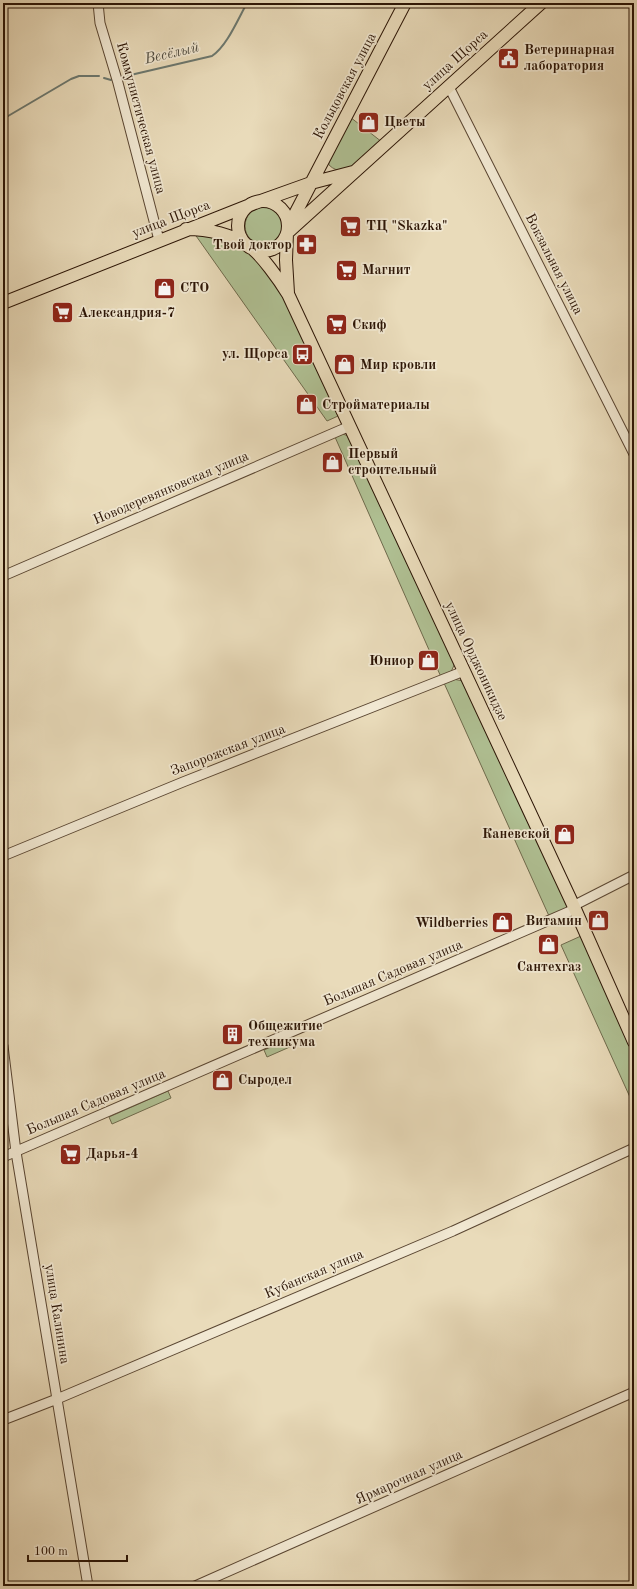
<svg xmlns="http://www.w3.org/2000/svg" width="637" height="1589" font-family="'Old Standard TT',serif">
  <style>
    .green { fill: #b0c194; stroke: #6e6a4c }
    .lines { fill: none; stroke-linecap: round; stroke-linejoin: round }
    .stream { stroke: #6c786f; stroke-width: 2 }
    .minor-casing { stroke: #5a4632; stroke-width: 11 }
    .major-casing { stroke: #2b1405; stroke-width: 14 }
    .minor { stroke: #f1e8d2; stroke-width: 9 }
    .major { stroke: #e9dbba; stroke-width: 12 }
    .labels { text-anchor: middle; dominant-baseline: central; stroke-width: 3.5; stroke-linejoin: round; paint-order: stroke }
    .poi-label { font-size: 14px; font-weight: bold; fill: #2b1405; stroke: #f1e8d2; text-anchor: start }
    .street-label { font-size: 14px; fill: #2b1405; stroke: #f1e8d2 }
    .water-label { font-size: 15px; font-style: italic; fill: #514e43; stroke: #f1e8d2 }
  </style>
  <rect width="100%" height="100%" fill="#e9dbba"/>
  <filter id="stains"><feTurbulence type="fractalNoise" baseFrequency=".005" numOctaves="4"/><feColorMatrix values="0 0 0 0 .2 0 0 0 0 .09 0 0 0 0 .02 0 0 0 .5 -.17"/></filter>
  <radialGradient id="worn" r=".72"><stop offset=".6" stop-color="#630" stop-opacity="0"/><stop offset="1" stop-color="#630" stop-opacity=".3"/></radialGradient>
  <path class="green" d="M 350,117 L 382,142 C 369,154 346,182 329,165 L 328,159 Z
    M245 226a19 19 0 1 1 38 0a19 19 0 1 1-38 0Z
    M 194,233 L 207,233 L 247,250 L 261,264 L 283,296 L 338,416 L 327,421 Z
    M 343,434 L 348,436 L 455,663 L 451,672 L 441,677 L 335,437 Z
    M 453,679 L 463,681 L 568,908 L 549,916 L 444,683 Z
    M 581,936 L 634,1053 L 634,1106 L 561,945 Z
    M 289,1039 L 292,1046 L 267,1057 L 264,1050 Z
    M 168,1091 L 171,1098 L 112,1124 L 109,1117 Z"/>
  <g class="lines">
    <path class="stream" d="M 122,77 L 212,56 C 227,46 238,19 247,3
      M 104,78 L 111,80
      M 3,119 L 71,79 L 79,76 L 99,76"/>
    <defs>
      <path id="minor" d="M 98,3 L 100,23 L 118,83 L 159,240
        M 449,87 L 634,454
        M 3,576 L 350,426
        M 3,856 L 183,782 L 464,671
        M 573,906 L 634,875
        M 3,1046 L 16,1152 L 88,1586
        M 3,1157 L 575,909
        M 3,1420 L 57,1399 L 453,1231 L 634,1148
        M 195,1586 L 634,1392"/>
      <path id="major" d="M238 226a25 25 0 1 1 50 0a25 25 0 1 1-50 0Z
        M 186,229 C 207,229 230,234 249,246 C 261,254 280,281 288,294 L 575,909 L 634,1042
        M 287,233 L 541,3
        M 288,293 L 286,260 L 287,233 L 293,218 L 405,3
        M 3,303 L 255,203 L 311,183 L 353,172"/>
    </defs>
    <use href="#minor" class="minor-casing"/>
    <use href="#major" class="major-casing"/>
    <use href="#minor" class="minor"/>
    <use href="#major" class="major"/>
  </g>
  <defs>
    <symbol id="civic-square" viewBox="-11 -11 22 22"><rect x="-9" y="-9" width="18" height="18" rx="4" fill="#8f2418" stroke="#f1e8d2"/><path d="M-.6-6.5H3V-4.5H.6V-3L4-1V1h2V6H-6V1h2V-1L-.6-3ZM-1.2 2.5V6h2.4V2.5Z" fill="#fff"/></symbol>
    <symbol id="shop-square" viewBox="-11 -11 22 22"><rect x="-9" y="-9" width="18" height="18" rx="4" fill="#8f2418" stroke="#f1e8d2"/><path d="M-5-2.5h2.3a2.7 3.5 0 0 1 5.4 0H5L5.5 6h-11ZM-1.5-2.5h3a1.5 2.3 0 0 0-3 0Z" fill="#fff"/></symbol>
    <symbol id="supermarket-square" viewBox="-11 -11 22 22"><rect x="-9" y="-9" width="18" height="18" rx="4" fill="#8f2418" stroke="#f1e8d2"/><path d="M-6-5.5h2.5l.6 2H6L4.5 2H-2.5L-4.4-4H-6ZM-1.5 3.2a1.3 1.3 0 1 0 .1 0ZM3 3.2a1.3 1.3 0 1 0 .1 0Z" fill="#fff"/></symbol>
    <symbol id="pharmacy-square" viewBox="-11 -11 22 22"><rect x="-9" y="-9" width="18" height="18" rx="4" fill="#8f2418" stroke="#f1e8d2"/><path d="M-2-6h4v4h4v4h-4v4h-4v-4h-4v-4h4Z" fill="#fff"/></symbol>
    <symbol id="bus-square" viewBox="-11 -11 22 22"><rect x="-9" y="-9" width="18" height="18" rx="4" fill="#8f2418" stroke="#f1e8d2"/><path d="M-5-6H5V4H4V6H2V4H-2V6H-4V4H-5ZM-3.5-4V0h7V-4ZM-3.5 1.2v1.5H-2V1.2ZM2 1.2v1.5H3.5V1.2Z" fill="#fff"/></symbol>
    <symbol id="building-square" viewBox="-11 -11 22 22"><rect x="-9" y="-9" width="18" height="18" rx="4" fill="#8f2418" stroke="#f1e8d2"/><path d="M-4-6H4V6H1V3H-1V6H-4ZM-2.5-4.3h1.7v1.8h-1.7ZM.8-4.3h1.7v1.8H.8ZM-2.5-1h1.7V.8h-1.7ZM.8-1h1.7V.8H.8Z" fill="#fff"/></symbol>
  </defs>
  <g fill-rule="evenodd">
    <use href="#civic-square" x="496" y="46" width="25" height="25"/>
    <use href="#shop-square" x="356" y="110" width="25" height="25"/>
    <use href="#supermarket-square" x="338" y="214" width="25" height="25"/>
    <use href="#pharmacy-square" x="294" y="232" width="25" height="25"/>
    <use href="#supermarket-square" x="334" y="258" width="25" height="25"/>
    <use href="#shop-square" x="152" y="276" width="25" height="25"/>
    <use href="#supermarket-square" x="50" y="300" width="25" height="25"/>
    <use href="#supermarket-square" x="324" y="312" width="25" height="25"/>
    <use href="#bus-square" x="290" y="342" width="25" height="25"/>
    <use href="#shop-square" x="332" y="352" width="25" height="25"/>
    <use href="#shop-square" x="294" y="392" width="25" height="25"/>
    <use href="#shop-square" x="320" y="450" width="25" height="25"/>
    <use href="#shop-square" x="416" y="648" width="25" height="25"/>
    <use href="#shop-square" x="552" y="822" width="25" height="25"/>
    <use href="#shop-square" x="586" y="908" width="25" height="25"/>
    <use href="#shop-square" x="490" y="910" width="25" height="25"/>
    <use href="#shop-square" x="536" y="932" width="25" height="25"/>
    <use href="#building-square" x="220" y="1022" width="25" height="25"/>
    <use href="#shop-square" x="210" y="1068" width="25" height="25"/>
    <use href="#supermarket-square" x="58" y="1142" width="25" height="25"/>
  </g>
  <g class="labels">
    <g class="poi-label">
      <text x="524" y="50">Ветеринарная<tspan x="524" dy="16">лаборатория</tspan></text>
      <text x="384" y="122">Цветы</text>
      <text x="366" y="226">ТЦ "Skazka"</text>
      <text x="292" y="245" text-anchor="end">Твой доктор</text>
      <text x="362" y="270">Магнит</text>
      <text x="180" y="288">СТО</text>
      <text x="78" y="313">Александрия-7</text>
      <text x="352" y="325">Скиф</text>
      <text x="288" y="354" text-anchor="end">ул. Щорса</text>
      <text x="360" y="365">Мир кровли</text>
      <text x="322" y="405">Стройматериалы</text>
      <text x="348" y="454">Первый<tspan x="348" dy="16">строительный</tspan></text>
      <text x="414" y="661" text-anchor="end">Юниор</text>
      <text x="550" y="834" text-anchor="end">Каневской</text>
      <text x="582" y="921" text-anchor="end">Витамин</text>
      <text x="488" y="923" text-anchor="end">Wildberries</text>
      <text x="549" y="967" text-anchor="middle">Сантехгаз</text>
      <text x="248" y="1026">Общежитие<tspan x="248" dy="16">техникума</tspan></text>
      <text x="238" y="1080">Сыродел</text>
      <text x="86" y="1154">Дарья-4</text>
    </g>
    <g class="street-label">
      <text transform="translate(455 60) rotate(-42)">улица Щорса</text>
      <text transform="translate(345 86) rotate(-62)">Кольцовская улица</text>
      <text transform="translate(141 118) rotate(75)">Коммунистическая улица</text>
      <text transform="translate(171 219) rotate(-21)">улица Щорса</text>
      <text transform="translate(554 264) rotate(63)">Вокзальная улица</text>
      <text transform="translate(171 488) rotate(-23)">Новодеревянковская улица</text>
      <text transform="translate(476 661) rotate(65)">улица Орджоникидзе</text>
      <text transform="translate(228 750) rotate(-21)">Запорожская улица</text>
      <text transform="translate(393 973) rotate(-23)">Большая Садовая улица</text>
      <text transform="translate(96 1102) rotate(-23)">Большая Садовая улица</text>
      <text transform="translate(314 1274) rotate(-23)">Кубанская улица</text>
      <text transform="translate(57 1314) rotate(81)">улица Калинина</text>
      <text transform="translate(409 1477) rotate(-24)">Ярмарочная улица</text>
    </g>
    <g class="water-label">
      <text transform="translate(172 54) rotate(-13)">Весёлый</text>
    </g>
  </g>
  <rect width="637" height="1589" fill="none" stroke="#e9dbba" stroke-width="16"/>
  <rect x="4" y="4" width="629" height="1581" fill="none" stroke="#2b1405" stroke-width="2"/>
  <rect x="8" y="8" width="621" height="1573" fill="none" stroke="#2b1405"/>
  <path d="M28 1555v6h99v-6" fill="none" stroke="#2b1405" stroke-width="2"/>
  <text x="34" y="1555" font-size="12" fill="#2b1405" stroke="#f1e8d2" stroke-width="3" paint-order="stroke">100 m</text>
  <rect width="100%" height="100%" filter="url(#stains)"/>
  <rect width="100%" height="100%" fill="url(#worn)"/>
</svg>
